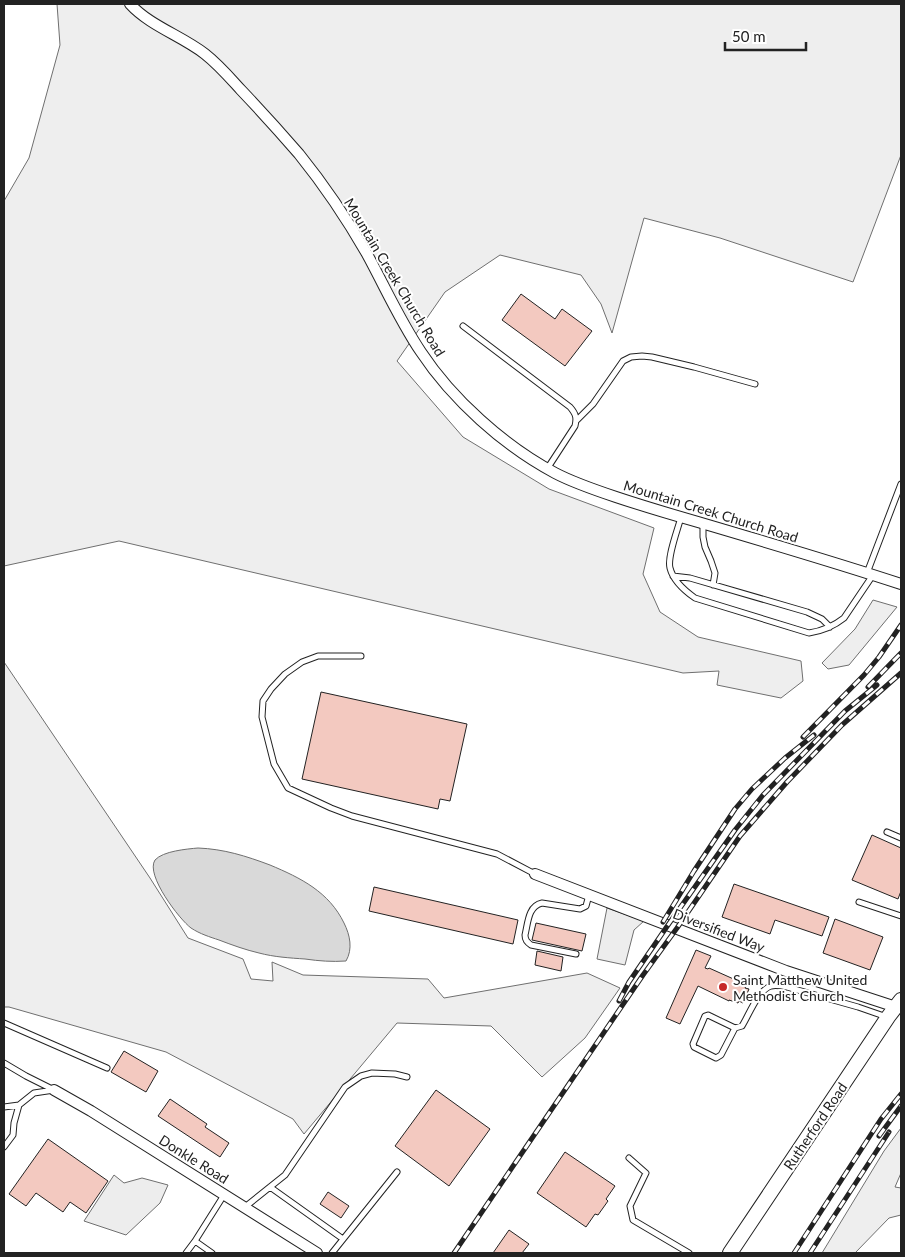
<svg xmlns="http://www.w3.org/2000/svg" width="905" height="1257" font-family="Lato,sans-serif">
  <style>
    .green { fill: #eee; stroke: #6f6f6f }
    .parking { fill: #ededed; stroke: #6f6f6f }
    .water { fill: #d9d9d9; stroke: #6f6f6f }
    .building { fill: #f3c9c0; stroke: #222 }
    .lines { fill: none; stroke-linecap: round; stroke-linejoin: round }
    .lane-casing { stroke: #222; stroke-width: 7 }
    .street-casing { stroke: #222; stroke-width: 12 }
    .secondary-casing { stroke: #222; stroke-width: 16 }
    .lane { stroke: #fff; stroke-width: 5 }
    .street { stroke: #fff; stroke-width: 10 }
    .secondary { stroke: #fff; stroke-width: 14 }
    .rail-casing { stroke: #222; stroke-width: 5 }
    .rail { stroke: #fff; stroke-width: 3; stroke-dasharray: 9; stroke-linecap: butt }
    .poi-dot { fill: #c62828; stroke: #fff; stroke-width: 2 }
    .labels { text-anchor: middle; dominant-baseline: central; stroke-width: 4; stroke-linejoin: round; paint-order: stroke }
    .street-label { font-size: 14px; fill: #222; stroke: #fff }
    .poi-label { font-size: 14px; fill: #222; stroke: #fff; text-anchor: start }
  </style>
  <rect width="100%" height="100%" fill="#fff"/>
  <path class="green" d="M 57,4 L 901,4 L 901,155 L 853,282 L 720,238 L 644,218 L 612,333 L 601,304 L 581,275 L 500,255 L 445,292 L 397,361 L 463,437 L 549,489 L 654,528 L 643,574 L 660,612 L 698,637 L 801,661 L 803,681 L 781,698 L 717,685 L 719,671 L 683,673 L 119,541 L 4,566 L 4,201 L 29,158 L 60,45 Z
    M 873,600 L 897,607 L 849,665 L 828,669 L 822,663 L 855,629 Z
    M 4,662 L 150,878 L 188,938 L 243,959 L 251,979 L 273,981 L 272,962 L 303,975 L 428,979 L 444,998 L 587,973 L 620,988 L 585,1038 L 542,1077 L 491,1026 L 397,1023 L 304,1134 L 293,1119 L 166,1052 L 9,1007 L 4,1007 Z
    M 901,1128 L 901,1173 L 895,1187 L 901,1188 L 901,1215 L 889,1218 L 855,1253 L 822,1253 L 884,1151 Z"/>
  <path class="parking" d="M 607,908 L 644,921 L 634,930 L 625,965 L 597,959 Z
    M 114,1175 L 124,1183 L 142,1178 L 168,1185 L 160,1203 L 126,1235 L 84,1221 Z"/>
  <path class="water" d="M 198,848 C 224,849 246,856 270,865 C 301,878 329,892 344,923 C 350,935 353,949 346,961 C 332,962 319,961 305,959 C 290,958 274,957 259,953 C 246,950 232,945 219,940 C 210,937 200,934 191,928 C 180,920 145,875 155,860 C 163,851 187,849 198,848 Z"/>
  <path class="building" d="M 521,294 L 555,319 L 562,309 L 592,331 L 565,366 L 502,320 Z
    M 321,692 L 467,724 L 450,801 L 440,799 L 438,809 L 302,779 Z
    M 872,835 L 901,848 L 901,891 L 898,899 L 852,880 Z
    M 734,884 L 829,917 L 822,936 L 775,920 L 770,934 L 722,917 Z
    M 374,887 L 518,920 L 513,944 L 369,911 Z
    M 835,919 L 883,937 L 870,970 L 823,953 Z
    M 536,923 L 586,934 L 582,951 L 532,940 Z
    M 696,950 L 711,956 L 705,968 L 708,969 L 709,968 L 738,981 L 737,982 L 746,986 L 745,988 L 749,989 L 743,1003 L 739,1001 L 738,1003 L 729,1000 L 729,1001 L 698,986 L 680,1024 L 666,1018 Z
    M 537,951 L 563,957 L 561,971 L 535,965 Z
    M 124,1051 L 158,1071 L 146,1092 L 111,1072 Z
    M 436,1090 L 490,1129 L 449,1186 L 395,1146 Z
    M 170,1099 L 207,1124 L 205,1127 L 229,1143 L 220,1157 L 158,1116 Z
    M 48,1139 L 108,1181 L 86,1213 L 70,1202 L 63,1212 L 36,1193 L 26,1206 L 9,1194 Z
    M 565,1152 L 615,1186 L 606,1199 L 608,1201 L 598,1215 L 595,1214 L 586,1227 L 537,1193 Z
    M 328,1192 L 349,1206 L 341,1218 L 320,1204 Z
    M 509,1230 L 529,1244 L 522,1253 L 493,1253 Z"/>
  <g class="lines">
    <defs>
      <path id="lane" d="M 463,326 L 570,407 C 576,414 577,418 575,426 L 547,469
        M 577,420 L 593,404 L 623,361 L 631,357 L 642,356 L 652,357 L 694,367 L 755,384
        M 681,517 C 678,529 667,557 670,568 C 673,580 685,591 695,598 L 809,633 C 822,631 834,626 844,618 L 873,575
        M 703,524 L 703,537 L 705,547 L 711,561 L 715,573 L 713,585
        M 867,573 L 901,484
        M 673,576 L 690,578 L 807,612 L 822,619 L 830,627
        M 361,656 L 318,656 L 302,662 L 285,674 L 271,689 L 263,701 L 262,717 L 274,764 L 288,788 L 331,808 L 352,816 L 497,854 L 535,874
        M 887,832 L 901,838
        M 859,902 L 901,916
        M 576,954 L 531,945 C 527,942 525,940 525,935 C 528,923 528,906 542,903 L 580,909 L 586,906 L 589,895
        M 4,1023 L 107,1068
        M 735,1028 L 708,1015 L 705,1016 L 693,1044 L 694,1047 L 716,1058 L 721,1055 L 735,1028 L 742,1026 C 749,1015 758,990 771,986 C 776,985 782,986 787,987 L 858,1007 L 887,1017
        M 4,1063 L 26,1076 L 54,1090
        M 4,1107 L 19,1105
        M 4,1147 L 13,1135 L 14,1123 L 19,1105 L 34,1093 L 54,1090
        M 629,1158 L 646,1173 L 630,1206 L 633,1220 L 689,1253
        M 270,1187 L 343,1239
        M 245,1207 L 285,1175 L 345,1087 L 361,1076 L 372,1073 L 395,1074 L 407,1077
        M 186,1253 L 195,1241
        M 212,1253 L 195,1241 L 224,1195
        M 332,1253 L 397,1172"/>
      <path id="street" d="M 130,4 C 150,26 182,36 205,54 C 219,65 230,78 241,90 C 261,111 280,132 299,154 C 324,185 347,219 367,254 C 385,287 400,321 421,352 C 452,399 504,446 555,473 C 574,483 595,490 616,497 C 643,506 670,514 698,522 C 766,542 834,562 901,584
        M 535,874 L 786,971 L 896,1007
        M 54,1090 L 91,1111 L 317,1253"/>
      <path id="secondary" d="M 730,1253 L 888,1017 L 901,1000"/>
    </defs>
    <use href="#lane" class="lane-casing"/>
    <use href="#street" class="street-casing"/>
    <use href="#secondary" class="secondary-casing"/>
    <use href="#lane" class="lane"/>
    <use href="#street" class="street"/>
    <use href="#secondary" class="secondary"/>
    <defs>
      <path id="rail" d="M 868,687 L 901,653
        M 803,737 L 864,675 L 879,657 L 901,625
        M 663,922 L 694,871 L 735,809 L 752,789 L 785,758 L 814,735
        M 619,1001 L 629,982 L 668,925 L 735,830 L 763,795 L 845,711 L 877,685
        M 879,1136 L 901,1106
        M 454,1253 L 643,975 L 677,928 L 740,836 L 787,782 L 842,725 L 901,673
        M 794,1253 L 881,1119 L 901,1094
        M 810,1253 L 889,1132"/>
    </defs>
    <use href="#rail" class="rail-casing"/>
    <use href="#rail" class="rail"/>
  </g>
  <circle class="poi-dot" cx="723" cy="987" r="5"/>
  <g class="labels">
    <g class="street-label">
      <text transform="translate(395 277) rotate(59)">Mountain Creek Church Road</text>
      <text transform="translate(711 511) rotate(17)">Mountain Creek Church Road</text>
      <text transform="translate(719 930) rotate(21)">Diversified Way</text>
      <text transform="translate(815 1126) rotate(-56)">Rutherford Road</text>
      <text transform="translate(194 1159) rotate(32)">Donkle Road</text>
    </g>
    <g class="poi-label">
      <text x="733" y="979">Saint Matthew United<tspan x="733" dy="16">Methodist Church</tspan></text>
    </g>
  </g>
  <rect width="905" height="1257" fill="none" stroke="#222222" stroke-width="10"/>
  <path d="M725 42v8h81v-8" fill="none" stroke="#222222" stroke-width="2.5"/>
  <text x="732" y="42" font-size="15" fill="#222222" stroke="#ffffff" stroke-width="4" paint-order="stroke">50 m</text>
</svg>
